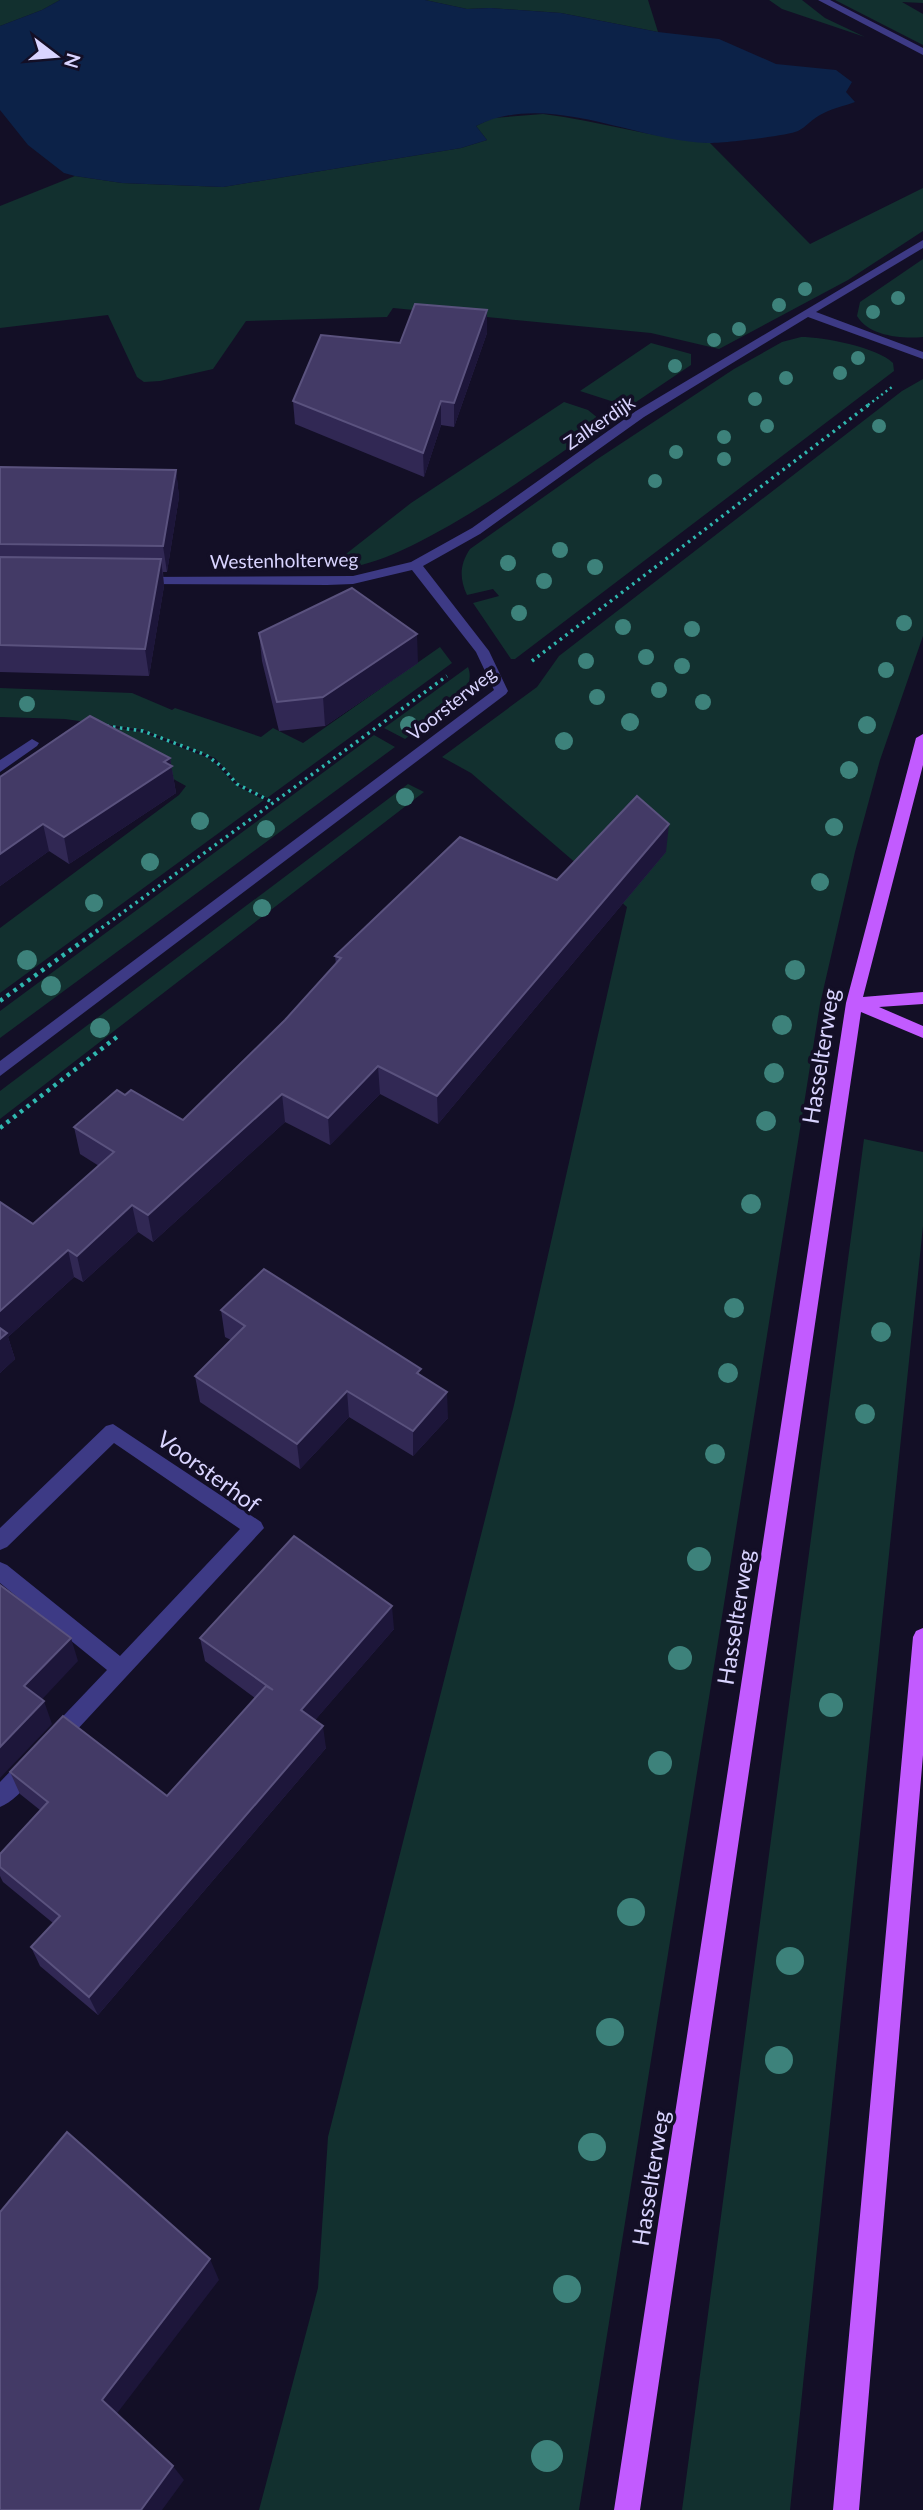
<svg xmlns="http://www.w3.org/2000/svg" width="923" height="2510" font-family="Lato,sans-serif">
  <style>
    .green { fill: #12302f }
    .water { fill: #0c2248 }
    .lines { fill: none; stroke-linecap: round; stroke-linejoin: round }
    .path-far2 { stroke: #2fb8b0; stroke-width: 2.5; stroke-dasharray: 2 3.5; stroke-linecap: butt }
    .path-far1 { stroke: #2fb8b0; stroke-width: 3.5; stroke-dasharray: 2.5 4.5; stroke-linecap: butt }
    .path { stroke: #2fb8b0; stroke-width: 4.5; stroke-dasharray: 3.5 5; stroke-linecap: butt }
    .minor { fill: #3d3a85; fill-rule: evenodd }
    .major { fill: #c25bff; fill-rule: evenodd }
    .tree { fill: #3d827b }
    .wall { fill: #312854 }
    .shaded-wall { fill: #1d163a }
    .building { fill: #433a66; stroke: #5a527e; stroke-width: 2 }
    .labels { text-anchor: middle; dominant-baseline: central; stroke-width: 7; stroke-linejoin: round; paint-order: stroke }
    .far-street-label { font-size: 19px; fill: #d9d4ff; stroke: #130f26 }
    .street-label { font-size: 23px; fill: #d9d4ff; stroke: #130f26 }
  </style>
  <rect width="100%" height="100%" fill="#130f26"/>
  <path class="green" d="M 0,0 L 60,0 L 42,10 L 0,26 Z
    M 425,0 L 648,0 L 658,32 L 561,13 L 490,8 L 467,9 Z
    M 769,0 L 802,0 L 825,18 L 865,37 L 782,9 Z
    M 835,0 L 923,0 L 923,3 L 902,2 L 923,14 L 923,45 Z
    M 543,114 C 599,121 654,138 710,143 L 810,244 L 923,188 L 923,231 L 848,280 L 719,349 L 651,333 L 393,308 L 387,317 L 246,321 L 213,369 L 160,381 L 144,382 L 137,377 L 108,315 L 0,328 L 0,206 L 75,176 L 122,183 L 223,187 L 461,148 L 487,140 L 476,126 L 493,118 Z
    M 923,259 L 923,337 C 901,339 869,336 857,316 L 860,302 Z
    M 801,337 C 823,337 877,347 893,363 L 894,371 L 515,659 L 511,659 L 473,603 L 499,596 L 493,589 L 467,595 C 459,578 460,564 470,549 L 596,460 L 734,369 L 782,342 Z
    M 651,343 L 691,354 L 691,365 L 633,404 L 611,401 L 580,391 Z
    M 923,379 L 923,636 L 880,760 L 855,852 L 820,1004 L 579,2510 L 259,2510 L 318,2288 L 328,2137 L 514,1405 L 627,907 L 471,773 L 442,757 L 537,687 L 559,656 L 902,391 Z
    M 564,402 L 588,410 L 604,423 C 556,455 371,596 320,563 L 337,561 L 411,503 Z
    M 440,647 L 452,663 L 267,798 L 238,784 L 215,758 L 143,730 L 65,719 L 0,717 L 0,688 L 132,693 L 172,710 L 175,708 L 261,737 L 273,728 L 303,743 Z
    M 468,667 C 480,698 427,723 405,739 L 384,728 Z
    M 111,727 L 142,732 L 211,759 L 236,785 L 264,800 L 0,993 L 0,928 L 179,795 L 186,786 L 96,736 Z
    M 374,735 L 395,747 L 0,1038 L 0,1011 Z
    M 408,784 L 424,792 L 0,1119 L 0,1091 Z
    M 864,1139 L 923,1152 L 923,1226 L 790,2510 L 682,2510 Z"/>
  <path class="water" d="M 60,0 L 425,0 L 467,9 L 490,8 L 561,13 L 658,32 L 719,39 L 776,64 L 836,70 L 852,82 L 846,92 L 855,102 C 844,106 830,109 820,115 C 812,119 806,127 798,131 C 787,136 723,143 708,143 C 635,141 548,90 476,126 L 487,140 L 461,148 L 223,187 L 122,183 L 75,176 L 64,173 L 28,145 L 0,110 L 0,26 L 42,10 Z"/>
  <g class="lines">
    <path class="path-far2" d="M 868,405 L 892,387"/>
    <path class="path-far1" d="M 532,661 L 871,403
      M 106,726 L 143,731 L 206,755 L 221,766 L 237,784 L 272,802
      M 96,932 L 447,676"/>
    <path class="path" d="M 0,1001 L 98,930
      M 0,1128 L 118,1036"/>
    <path class="minor" d="M 818,0 L 830,0 L 923,48 L 923,55 Z
      M 923,240 L 923,248 L 816,312 L 923,352 L 923,359 L 808,317 L 644,417 L 480,534 L 423,566 L 489,651 L 508,691 L 506,694 L 0,1076 L 0,1061 L 494,690 L 476,652 L 412,570 L 353,584 L 327,585 L 140,584 L 135,583 L 135,577 L 353,576 L 411,562 L 472,528 L 636,411 Z
      M 32,739 L 39,743 L 37,746 L 0,772 L 0,760 Z
      M 113,1424 L 261,1522 L 264,1528 L 62,1746 L 55,1749 L 48,1746 L 45,1739 L 48,1732 L 107,1670 L 0,1583 L 0,1562 L 7,1565 L 120,1656 L 240,1529 L 114,1443 L 7,1547 L 0,1550 L 0,1528 L 106,1426 Z
      M 31,1754 L 38,1757 L 41,1764 C 35,1779 15,1801 0,1807 L 0,1782 L 24,1757 Z"/>
    <path class="major" d="M 923,734 L 923,765 L 863,997 L 923,992 L 923,1004 L 879,1007 L 923,1026 L 923,1038 L 861,1012 L 640,2510 L 614,2510 L 846,1003 L 916,738 Z
      M 923,1628 L 923,1755 L 859,2510 L 833,2510 L 913,1637 L 916,1631 Z"/>
  </g>
  <g class="tree">
    <circle cx="805" cy="289" r="7"/>
    <circle cx="898" cy="298" r="7"/>
    <circle cx="779" cy="305" r="7"/>
    <circle cx="873" cy="312" r="7"/>
    <circle cx="739" cy="329" r="7"/>
    <circle cx="714" cy="340" r="7"/>
    <circle cx="858" cy="358" r="7"/>
    <circle cx="675" cy="366" r="7"/>
    <circle cx="840" cy="373" r="7"/>
    <circle cx="786" cy="378" r="7"/>
    <circle cx="755" cy="399" r="7"/>
    <circle cx="767" cy="426" r="7"/>
    <circle cx="879" cy="426" r="7"/>
    <circle cx="724" cy="437" r="7"/>
    <circle cx="676" cy="452" r="7"/>
    <circle cx="724" cy="459" r="7"/>
    <circle cx="655" cy="481" r="7"/>
    <circle cx="560" cy="550" r="8"/>
    <circle cx="508" cy="563" r="8"/>
    <circle cx="595" cy="567" r="8"/>
    <circle cx="544" cy="581" r="8"/>
    <circle cx="519" cy="613" r="8"/>
    <circle cx="904" cy="623" r="8"/>
    <circle cx="623" cy="627" r="8"/>
    <circle cx="692" cy="629" r="8"/>
    <circle cx="646" cy="657" r="8"/>
    <circle cx="586" cy="661" r="8"/>
    <circle cx="682" cy="666" r="8"/>
    <circle cx="886" cy="670" r="8"/>
    <circle cx="659" cy="690" r="8"/>
    <circle cx="597" cy="697" r="8"/>
    <circle cx="703" cy="702" r="8"/>
    <circle cx="27" cy="704" r="8"/>
    <circle cx="630" cy="722" r="9"/>
    <circle cx="409" cy="725" r="9"/>
    <circle cx="867" cy="725" r="9"/>
    <circle cx="564" cy="741" r="9"/>
    <circle cx="849" cy="770" r="9"/>
    <circle cx="405" cy="797" r="9"/>
    <circle cx="200" cy="821" r="9"/>
    <circle cx="834" cy="827" r="9"/>
    <circle cx="266" cy="829" r="9"/>
    <circle cx="150" cy="862" r="9"/>
    <circle cx="820" cy="882" r="9"/>
    <circle cx="94" cy="903" r="9"/>
    <circle cx="262" cy="908" r="9"/>
    <circle cx="27" cy="960" r="10"/>
    <circle cx="795" cy="970" r="10"/>
    <circle cx="51" cy="986" r="10"/>
    <circle cx="782" cy="1025" r="10"/>
    <circle cx="100" cy="1028" r="10"/>
    <circle cx="774" cy="1073" r="10"/>
    <circle cx="766" cy="1121" r="10"/>
    <circle cx="751" cy="1204" r="10"/>
    <circle cx="734" cy="1308" r="10"/>
    <circle cx="881" cy="1332" r="10"/>
    <circle cx="728" cy="1373" r="10"/>
    <circle cx="865" cy="1414" r="10"/>
    <circle cx="715" cy="1454" r="10"/>
    <circle cx="699" cy="1559" r="12"/>
    <circle cx="680" cy="1658" r="12"/>
    <circle cx="831" cy="1705" r="12"/>
    <circle cx="660" cy="1763" r="12"/>
    <circle cx="631" cy="1912" r="14"/>
    <circle cx="790" cy="1961" r="14"/>
    <circle cx="610" cy="2032" r="14"/>
    <circle cx="779" cy="2060" r="14"/>
    <circle cx="592" cy="2147" r="14"/>
    <circle cx="567" cy="2289" r="14"/>
    <circle cx="547" cy="2456" r="16"/>
  </g>
  <path class="wall" d="M 487,310 L 487,333 L 454,427 L 441,425 L 424,477 L 295,424 L 293,401 L 400,343 Z
    M 0,467 L 176,470 L 179,497 L 167,572 L 163,572 L 164,586 L 149,676 L 0,672 Z
    M 259,633 L 418,663 L 325,726 L 279,731 L 262,661 Z
    M 170,758 L 176,793 L 69,864 L 49,851 L 0,886 L 0,777 Z
    M 666,852 L 438,1124 L 380,1094 L 330,1145 L 285,1122 L 153,1242 L 138,1232 L 83,1282 L 74,1277 L 8,1337 L 15,1359 L 0,1373 L 0,1202 L 33,1224 L 99,1166 L 80,1154 L 74,1127 L 125,1095 L 183,1120 L 285,1020 L 336,964 L 335,956 L 557,880 Z
    M 221,1310 L 421,1376 L 448,1418 L 413,1456 L 349,1417 L 300,1469 L 200,1402 L 195,1376 L 231,1340 L 225,1337 Z
    M 394,1629 L 315,1720 L 326,1748 L 98,2015 L 40,1966 L 31,1947 L 53,1923 L 3,1882 L 0,1876 L 0,1854 L 40,1810 L 20,1794 L 10,1772 L 167,1796 L 255,1698 L 205,1661 L 200,1638 Z"/>
  <path class="shaded-wall" d="M 487,310 L 487,333 L 454,427 L 454,403 Z
    M 441,401 L 441,425 L 424,477 L 423,453 Z
    M 176,470 L 179,497 L 167,572 L 163,546 Z
    M 161,559 L 164,586 L 149,676 L 145,649 Z
    M 417,634 L 418,663 L 325,726 L 323,697 Z
    M 170,758 L 176,793 L 69,864 L 64,837 Z
    M 43,824 L 49,851 L 0,886 L 0,854 Z
    M 669,824 L 666,852 L 438,1124 L 437,1096 Z
    M 378,1066 L 380,1094 L 330,1145 L 328,1118 Z
    M 282,1094 L 285,1122 L 153,1242 L 148,1215 Z
    M 132,1205 L 138,1232 L 83,1282 L 77,1256 Z
    M 68,1250 L 74,1277 L 8,1337 L 15,1359 L 0,1373 L 0,1311 Z
    M 347,1391 L 349,1417 L 300,1469 L 297,1444 Z
    M 447,1392 L 448,1418 L 413,1456 L 413,1431 Z
    M 392,1606 L 394,1629 L 304,1733 L 301,1710 Z
    M 71,1638 L 78,1661 L 33,1709 L 24,1686 Z
    M 44,1701 L 52,1724 L 0,1778 L 0,1747 Z
    M 323,1726 L 326,1748 L 98,2015 L 89,1997 Z
    M 210,2259 L 219,2280 L 115,2416 L 102,2400 Z
    M 173,2466 L 184,2480 L 162,2510 L 141,2510 Z"/>
  <path class="building" d="M 415,304 L 487,310 L 454,403 L 441,401 L 423,453 L 293,401 L 321,335 L 400,343 Z
    M 0,467 L 176,470 L 163,546 L 0,544 Z
    M 0,557 L 161,559 L 145,649 L 0,645 Z
    M 352,588 L 417,634 L 323,697 L 277,702 L 259,633 Z
    M 90,716 L 170,758 L 164,762 L 172,766 L 64,837 L 43,824 L 0,854 L 0,777 Z
    M 637,796 L 669,824 L 437,1096 L 378,1066 L 328,1118 L 282,1094 L 148,1215 L 132,1205 L 77,1256 L 68,1250 L 0,1311 L 0,1202 L 33,1224 L 114,1152 L 74,1127 L 117,1090 L 125,1095 L 131,1090 L 183,1120 L 285,1020 L 341,958 L 335,956 L 460,837 L 557,880 Z
    M 264,1269 L 421,1369 L 417,1373 L 447,1392 L 413,1431 L 347,1391 L 297,1444 L 195,1376 L 245,1326 L 221,1310 Z
    M 0,1328 L 7,1333 L 0,1339 Z
    M 294,1536 L 392,1606 L 301,1710 L 323,1726 L 89,1997 L 31,1947 L 60,1916 L 0,1867 L 0,1854 L 48,1802 L 10,1772 L 63,1716 L 167,1796 L 266,1686 L 273,1690 L 200,1638 Z
    M 0,1585 L 71,1638 L 24,1686 L 44,1701 L 0,1747 Z
    M 67,2132 L 210,2259 L 102,2400 L 173,2466 L 141,2510 L 0,2510 L 0,2212 Z"/>
  <g class="labels">
    <g class="far-street-label">
      <text transform="translate(599 422) rotate(-34)">Zalkerdijk</text>
      <text transform="translate(284 560) rotate(-1)">Westenholterweg</text>
      <text transform="translate(451 703) rotate(-38)">Voorsterweg</text>
    </g>
    <g class="street-label">
      <text transform="translate(820 1056) rotate(-81)">Hasselterweg</text>
      <text transform="translate(209 1471) rotate(36)">Voorsterhof</text>
      <text transform="translate(735 1617) rotate(-81)">Hasselterweg</text>
      <text transform="translate(650 2178) rotate(-81)">Hasselterweg</text>
    </g>
  </g>
  <g transform="translate(56 56) rotate(106)" stroke="#130f26" stroke-width="5" paint-order="stroke">
  <path d="M0-5L12 26L0 18L-12 26Z" fill="#d9d4ff"/>
  <text y="-10" font-size="19" font-weight="bold" text-anchor="middle" fill="#d9d4ff">N</text>
  </g>
</svg>
